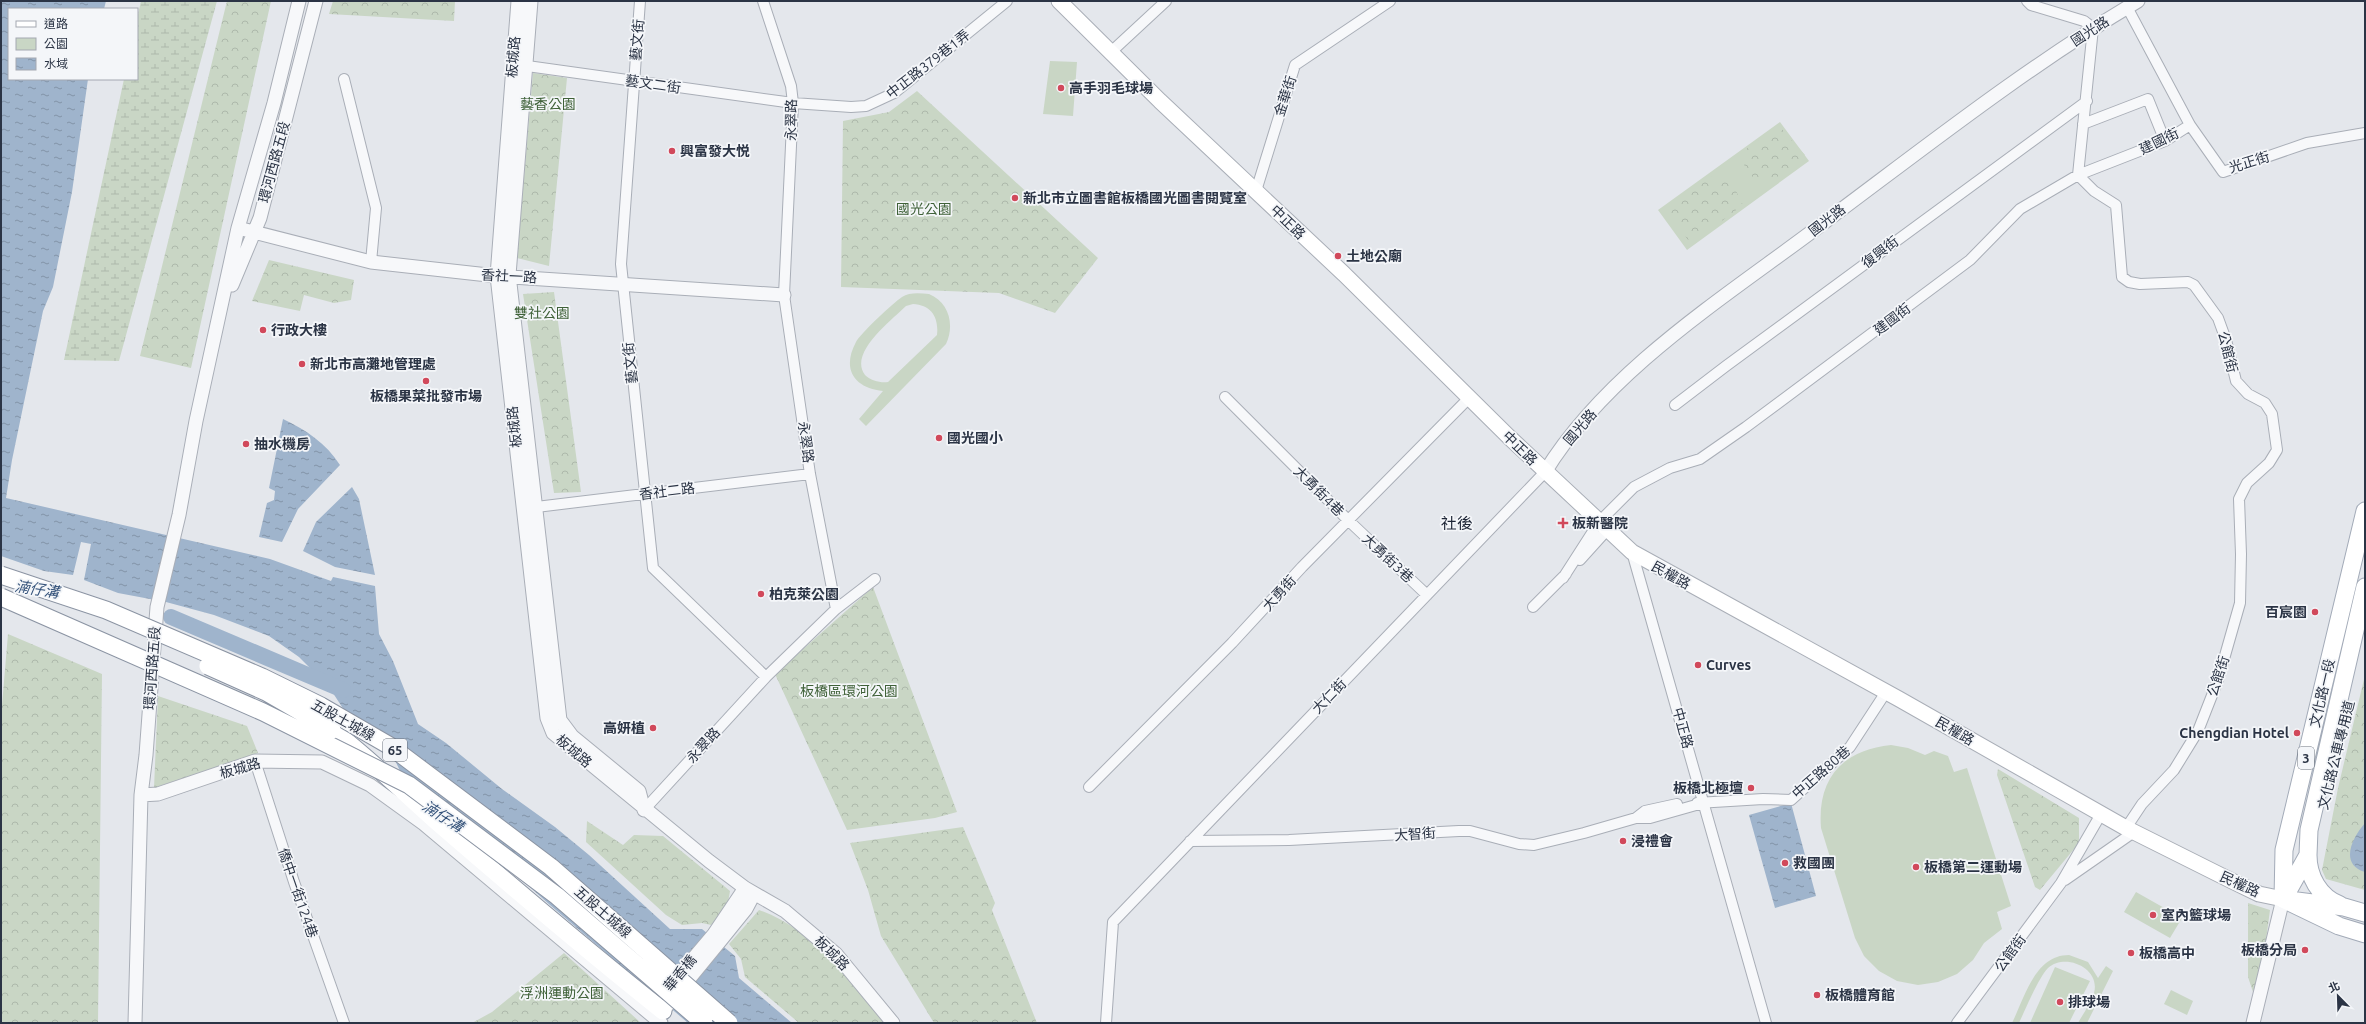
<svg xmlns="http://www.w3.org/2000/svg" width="2366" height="1024" font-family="Ubuntu,'Noto Sans TC',sans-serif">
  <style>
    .green { fill: #c9d6c5; fill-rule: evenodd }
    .forest { fill: url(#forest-crowns) }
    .wetland { fill: url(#wetland-marsh) }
    .water { fill: url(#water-ripples) }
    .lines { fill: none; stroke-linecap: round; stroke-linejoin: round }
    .river { stroke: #9fb4cc; stroke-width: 16 }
    .minor-casing { stroke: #a9aeb7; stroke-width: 12 }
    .tertiary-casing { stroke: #a9aeb7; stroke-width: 15 }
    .secondary-casing { stroke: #a9aeb7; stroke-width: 17 }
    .primary-casing { stroke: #a3abb8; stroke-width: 19 }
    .trunk-casing { stroke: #8b94a3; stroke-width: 19 }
    .minor { stroke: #f7f8fa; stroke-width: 10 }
    .tertiary { stroke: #f7f8fa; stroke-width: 13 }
    .secondary { stroke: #fff; stroke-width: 15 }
    .primary { stroke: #fff; stroke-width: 17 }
    .trunk { stroke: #fff; stroke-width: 17 }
    .trunk-bridge-casing { stroke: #8b94a3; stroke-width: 19; stroke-linecap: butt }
    .trunk-bridge { stroke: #fff; stroke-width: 17 }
    .poi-dot { fill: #d1495b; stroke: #f4f6f9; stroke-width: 1.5 }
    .labels { text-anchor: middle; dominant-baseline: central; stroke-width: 3.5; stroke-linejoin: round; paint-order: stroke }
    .shield { fill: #f4f6f9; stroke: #676e7b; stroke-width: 1 }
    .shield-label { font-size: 13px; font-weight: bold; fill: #2b3445 }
    .street-label { font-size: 14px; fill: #2b3445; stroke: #f4f6f9 }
    .poi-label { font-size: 14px; font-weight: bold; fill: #2b3445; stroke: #f4f6f9; text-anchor: start }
    .park-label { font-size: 14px; fill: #3f6138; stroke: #f4f6f9 }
    .water-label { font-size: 15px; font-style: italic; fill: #34527a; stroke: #f4f6f9 }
    .quarter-label { font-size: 16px; fill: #1d2536; stroke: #f4f6f9 }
  </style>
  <defs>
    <pattern id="forest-crowns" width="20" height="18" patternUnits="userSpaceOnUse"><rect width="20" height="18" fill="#c9d6c5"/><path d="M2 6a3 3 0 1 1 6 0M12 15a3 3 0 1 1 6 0" fill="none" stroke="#adb8ab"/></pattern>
    <pattern id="wetland-marsh" width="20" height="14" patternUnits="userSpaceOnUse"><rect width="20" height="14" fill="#c9d6c5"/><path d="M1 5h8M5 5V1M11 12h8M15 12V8" fill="none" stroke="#adb8ab"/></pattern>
    <pattern id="water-ripples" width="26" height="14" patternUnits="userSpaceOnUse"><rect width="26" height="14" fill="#9fb4cc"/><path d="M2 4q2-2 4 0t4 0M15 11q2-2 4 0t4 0" fill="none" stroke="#8293a7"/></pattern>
  </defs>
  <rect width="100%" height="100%" fill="#e4e7ec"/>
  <path class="green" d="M 1050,61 L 1077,62 L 1073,116 L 1043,114 Z
    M 1780,122 L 1809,161 L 1687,250 L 1658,210 Z
    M 929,294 C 949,302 955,325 946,344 L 866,426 L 859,419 L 883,391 C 855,388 841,370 856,342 C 860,334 893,303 902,297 C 909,292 920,293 929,294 ZM 913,304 C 931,305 939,317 937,335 L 888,382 C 881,383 871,381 865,375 C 848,353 892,320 906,306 Z
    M 1891,745 L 1908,748 L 1925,755 L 1934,751 L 1948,756 L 1954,772 L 1967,768 L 2011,906 L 1997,912 L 2002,929 L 1984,943 L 1973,960 L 1957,974 L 1938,982 L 1918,985 L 1897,981 L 1879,971 L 1864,956 L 1855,938 L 1821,828 C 1817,779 1842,750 1891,745 Z
    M 2136,892 L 2182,918 L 2170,938 L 2124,912 Z
    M 2069,955 L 2088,962 L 2098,978 L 2106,966 L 2113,971 L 2087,1023 L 2078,1023 C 2083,1014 2091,1003 2094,993 C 2101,969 2066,952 2048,968 C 2039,977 2025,1010 2019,1023 L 2012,1023 C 2025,997 2035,955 2069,955 Z
    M 2055,967 L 2090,981 L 2069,1023 L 2030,1023 Z
    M 2171,990 L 2193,1001 L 2187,1015 L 2164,1004 Z"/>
  <path class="forest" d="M 227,1 L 271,1 L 191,368 L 140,356 Z
    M 333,1 L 455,1 L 454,21 L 329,14 Z
    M 533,73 L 567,78 L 549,266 L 517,258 Z
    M 917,91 L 1098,258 L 1055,313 L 999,293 L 841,287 L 843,121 L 889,112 Z
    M 1780,127 L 1805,155 L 1776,178 L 1754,179 L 1737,155 Z
    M 1709,176 L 1733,185 L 1743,205 L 1691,244 L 1667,211 Z
    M 269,260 L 354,280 L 351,300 L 334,303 L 304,295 L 300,311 L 252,301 Z
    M 554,292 L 581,492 L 554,493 L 523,294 Z
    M 873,587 L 957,812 L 935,818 L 847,830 L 775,674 Z
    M 8,634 L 102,674 L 98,1023 L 1,1023 L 1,717 Z
    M 2365,675 L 2365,890 L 2326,879 L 2322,870 L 2338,788 Z
    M 158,696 L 247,726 L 258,753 L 154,788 Z
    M 1998,769 L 2079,818 L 2079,843 L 2040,890 L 2035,887 L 1997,775 Z
    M 587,821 L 623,845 L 634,835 L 663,836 L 730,891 L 727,908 L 711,925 L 702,923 L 682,925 L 666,915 L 586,842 Z
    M 963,827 L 995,903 L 992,910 L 1037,1023 L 934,1023 L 881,936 L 868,890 L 850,843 Z
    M 2248,903 L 2270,910 L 2264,955 L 2253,992 L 2248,977 Z
    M 759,910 C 812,928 850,982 884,1023 L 799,1023 L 745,977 L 741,959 L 729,944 Z
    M 564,953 L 641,1023 L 472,1023 L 492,1012 Z"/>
  <path class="wetland" d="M 141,1 L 217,1 L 119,361 L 64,360 L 124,79 L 137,79 L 137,19 Z"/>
  <path class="water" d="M 1,1 L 106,1 L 104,9 L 9,9 L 9,79 L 88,79 L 72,192 L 53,287 L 43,311 L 12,460 L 6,498 L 270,559 L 331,581 L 333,577 L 375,586 L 379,634 L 393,661 L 418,724 L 446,743 L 502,789 L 555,827 L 589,855 L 670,929 L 702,929 L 735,956 L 739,978 L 792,1023 L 688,1023 L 550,905 L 401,773 L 382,733 L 346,713 L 329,687 L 299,657 L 269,636 L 214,615 L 166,602 L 118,593 L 84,580 L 91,544 L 81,542 L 73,575 L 44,571 L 1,556 Z
    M 283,419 C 306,430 326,443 340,465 L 298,509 L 282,542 L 259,537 L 267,503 L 274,500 L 275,491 L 269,488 Z
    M 352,487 L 359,499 L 375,575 L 335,567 L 303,551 L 316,522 Z
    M 1791,803 L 1816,896 L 1775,908 L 1749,815 Z
    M 2365,823 L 2365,872 C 2339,864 2352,838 2365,823 Z"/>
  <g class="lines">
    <path class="river" d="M 171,617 L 343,690"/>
    <defs>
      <path id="minor" d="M 640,1 L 621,264 L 653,568 L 766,677
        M 2027,1 L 2031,5 L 2084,21 L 2093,28 L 2078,175 L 2094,191 L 2116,205 L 2122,277 L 2129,282 L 2140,284 L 2188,282 L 2194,285 L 2218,318 L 2226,340 L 2236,381 L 2248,394 L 2265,403 L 2272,414 L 2277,450 L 2269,463 L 2247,483 L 2239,499 L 2241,554 L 2240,603 L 2218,680 L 2198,731 L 2174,770 L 2142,804 L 2126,828
        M 2127,7 L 2190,125 L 2223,172 L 2307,143 L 2365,133
        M 1111,52 L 1166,1
        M 520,65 L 793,103 L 851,107 L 866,106 L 894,93 L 1007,1
        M 344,79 L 376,208 L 371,262
        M 2083,124 L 2148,99 L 2165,141
        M 1256,191 L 1295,65 L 1390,1
        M 1225,397 L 1349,521 L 1427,595
        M 1675,405 L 1726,366 L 2087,101
        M 528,508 L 810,474
        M 1632,552 L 1766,1023
        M 1580,560 L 1608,529
        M 1563,578 L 1599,522 L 1634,487 L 1670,468 L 1700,459 L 1746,427 L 1970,260 L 2020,209 L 2078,175 L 2165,141 L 2190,125
        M 1533,607 L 1566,574
        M 836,609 L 875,579
        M 255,761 L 294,882 L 344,1023
        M 1089,787 L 1232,643 L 1302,567 L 1469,398
        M 1697,803 L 1763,799 L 1791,800 L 1850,747 L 1886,692
        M 644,810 L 766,677 L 836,609 L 810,474 L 784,295 L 793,103 L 791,86 L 763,1
        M 1636,818 L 1645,811 L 1677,804
        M 1190,841 L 1289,840 L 1459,831 L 1470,831 L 1519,844 L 1534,845 L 1584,833 L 1636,818 L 1650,818 L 1703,803
        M 2065,880 L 2134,832
        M 1106,1023 L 1113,922 L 1545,472
        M 1957,1023 L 2061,883 L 2101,814"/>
      <path id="tertiary" d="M 518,1 L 497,276 L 547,718 L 553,733 L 709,861 L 745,888 L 785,911 L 836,954 L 893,1023
        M 531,1 L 509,275 L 560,720 L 572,736 L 639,791 L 644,810
        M 238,228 L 371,262 L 497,276 L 784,295
        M 232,285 L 260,218 L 316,1
        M 1545,472 C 1609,368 1730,294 1826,221 C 1928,145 2028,66 2138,1
        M 141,795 L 158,794 L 255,761 L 322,762 L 370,785 L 424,824 L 661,1023
        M 671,985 L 714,934 L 745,888
        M 657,1018 L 721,940 L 746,909 L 754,894
        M 135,1023 L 141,795 L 146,755 L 157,607 L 179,515 L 196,421 L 238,228 L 274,103 L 299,1
        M 2253,1023 L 2283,899"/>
      <path id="secondary" d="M 1059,1 L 1160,101 L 1344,274 L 1510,438 L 1632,552 L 1899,699 L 2126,828 L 2232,881 L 2259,894 L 2283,899"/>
      <path id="primary" d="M 2308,855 C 2308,876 2319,897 2340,905
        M 2284,898 L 2308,855 L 2309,830 L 2365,587
        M 2283,899 L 2284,850 L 2365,511
        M 2283,899 L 2339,926 L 2365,934
        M 2297,901 L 2344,907 L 2365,913"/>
      <path id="trunk" d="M 332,730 C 369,758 402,791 437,822 C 511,886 586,950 663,1011"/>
    </defs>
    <use href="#minor" class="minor-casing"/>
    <use href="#tertiary" class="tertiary-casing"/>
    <use href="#secondary" class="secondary-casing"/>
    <use href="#primary" class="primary-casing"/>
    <use href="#trunk" class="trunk-casing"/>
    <use href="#minor" class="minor"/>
    <use href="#tertiary" class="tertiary"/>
    <use href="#secondary" class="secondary"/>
    <use href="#primary" class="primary"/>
    <use href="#trunk" class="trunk"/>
    <defs>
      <path id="trunk-bridge" d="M 1,575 L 106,610 L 262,677 L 321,706 L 390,746 L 551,867 L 729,1023
        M 1,597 L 263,712 L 409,785 L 557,896 L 704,1023
        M 208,666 L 266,692 L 332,730"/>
    </defs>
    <use href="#trunk-bridge" class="trunk-bridge-casing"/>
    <use href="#trunk-bridge" class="trunk-bridge"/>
  </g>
  <g class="poi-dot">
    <circle cx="1061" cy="88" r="4"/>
    <circle cx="672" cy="151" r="4"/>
    <circle cx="1015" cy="198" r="4"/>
    <circle cx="1338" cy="256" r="4"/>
    <circle cx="263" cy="330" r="4"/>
    <circle cx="302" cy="364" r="4"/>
    <circle cx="426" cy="381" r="4"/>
    <circle cx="939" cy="438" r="4"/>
    <circle cx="246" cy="444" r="4"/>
    <path d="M1561 517h4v4h4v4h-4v4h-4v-4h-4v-4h4z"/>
    <circle cx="761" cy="594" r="4"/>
    <circle cx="2315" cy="612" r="4"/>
    <circle cx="1698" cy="665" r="4"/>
    <circle cx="653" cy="728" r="4"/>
    <circle cx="2297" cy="733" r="4"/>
    <circle cx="1751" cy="788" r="4"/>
    <circle cx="1623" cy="841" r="4"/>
    <circle cx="1785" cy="863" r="4"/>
    <circle cx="1916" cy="867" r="4"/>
    <circle cx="2153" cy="915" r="4"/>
    <circle cx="2305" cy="950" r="4"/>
    <circle cx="2131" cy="953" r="4"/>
    <circle cx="1817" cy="995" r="4"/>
    <circle cx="2060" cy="1002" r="4"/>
  </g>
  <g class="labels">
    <g class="shield">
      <rect x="383" y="739" width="24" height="22" rx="3"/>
      <rect x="2298" y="747" width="16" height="22" rx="3"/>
    </g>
    <g class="shield-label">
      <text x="395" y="750">65</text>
      <text x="2306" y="758">3</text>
    </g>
    <g class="street-label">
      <text transform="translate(2090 31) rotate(-33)">國光路</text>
      <text transform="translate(637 40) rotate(-85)">藝文街</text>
      <text transform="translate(513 57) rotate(-85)">板城路</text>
      <text transform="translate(928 64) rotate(-38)">中正路379巷1弄</text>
      <text transform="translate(653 84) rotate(8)">藝文二街</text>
      <text transform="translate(1285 96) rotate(-72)">金華街</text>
      <text transform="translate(791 120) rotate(-89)">永翠路</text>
      <text transform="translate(2159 141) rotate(-26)">建國街</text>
      <text transform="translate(274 162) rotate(-75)">環河西路五段</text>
      <text transform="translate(2249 162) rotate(-17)">光正街</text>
      <text transform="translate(1827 220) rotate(-38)">國光路</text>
      <text transform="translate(1288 222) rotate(44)">中正路</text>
      <text transform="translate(1880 252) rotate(-37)">復興街</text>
      <text transform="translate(509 276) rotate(3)">香社一路</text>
      <text transform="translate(1892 319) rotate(-37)">建國街</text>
      <text transform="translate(2228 352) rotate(76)">公館街</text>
      <text transform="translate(630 363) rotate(-96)">藝文街</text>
      <text transform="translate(514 427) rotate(-96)">板城路</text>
      <text transform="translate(1580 427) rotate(-49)">國光路</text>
      <text transform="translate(806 442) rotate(82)">永翠路</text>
      <text transform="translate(1520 448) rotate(44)">中正路</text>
      <text transform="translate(667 491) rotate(-7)">香社二路</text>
      <text transform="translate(1319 491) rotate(45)">大勇街4巷</text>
      <text transform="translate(1388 558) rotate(43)">大勇街3巷</text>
      <text transform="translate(1671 575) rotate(29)">民權路</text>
      <text transform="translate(1279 593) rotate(-48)">大勇街</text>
      <text transform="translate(152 668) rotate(-86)">環河西路五段</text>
      <text transform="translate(2218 676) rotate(-72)">公館街</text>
      <text transform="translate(2322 693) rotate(-77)">文化路一段</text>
      <text transform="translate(1329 696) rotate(-46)">大仁街</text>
      <text transform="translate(343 720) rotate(29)">五股土城線</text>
      <text transform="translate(1683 728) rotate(75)">中正路</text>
      <text transform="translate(1955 731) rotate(30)">民權路</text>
      <text transform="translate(703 745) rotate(-48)">永翠路</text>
      <text transform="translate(574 751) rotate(41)">板城路</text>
      <text transform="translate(2336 755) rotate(-76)">文化路公車專用道</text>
      <text transform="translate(240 768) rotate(-16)">板城路</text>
      <text transform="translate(1821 772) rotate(-41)">中正路80巷</text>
      <text transform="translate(1415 834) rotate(-4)">大智街</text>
      <text transform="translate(2240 884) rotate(24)">民權路</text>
      <text transform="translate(298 893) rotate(71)">僑中一街124巷</text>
      <text transform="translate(603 912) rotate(41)">五股土城線</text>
      <text transform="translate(832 953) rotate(45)">板城路</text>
      <text transform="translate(2010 953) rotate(-54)">公館街</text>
      <text transform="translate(680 973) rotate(-50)">華香橋</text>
    </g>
    <g class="poi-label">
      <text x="1069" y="88">高手羽毛球場</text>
      <text x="680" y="151">興富發大悦</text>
      <text x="1023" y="198">新北市立圖書館板橋國光圖書閱覽室</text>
      <text x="1346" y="256">土地公廟</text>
      <text x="271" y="330">行政大樓</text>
      <text x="310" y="364">新北市高灘地管理處</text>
      <text x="426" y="396" text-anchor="middle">板橋果菜批發市場</text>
      <text x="947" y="438">國光國小</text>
      <text x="254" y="444">抽水機房</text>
      <text x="1572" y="523">板新醫院</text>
      <text x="769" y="594">柏克萊公園</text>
      <text x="2307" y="612" text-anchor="end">百宸園</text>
      <text x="1706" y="665">Curves</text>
      <text x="645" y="728" text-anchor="end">高妍植</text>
      <text x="2289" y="733" text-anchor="end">Chengdian Hotel</text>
      <text x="1743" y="788" text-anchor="end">板橋北極壇</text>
      <text x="1631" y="841">浸禮會</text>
      <text x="1793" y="863">救國團</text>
      <text x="1924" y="867">板橋第二運動場</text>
      <text x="2161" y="915">室內籃球場</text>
      <text x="2297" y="950" text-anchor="end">板橋分局</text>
      <text x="2139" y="953">板橋高中</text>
      <text x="1825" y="995">板橋體育館</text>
      <text x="2068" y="1002">排球場</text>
    </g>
    <g class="park-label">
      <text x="548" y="104">藝香公園</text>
      <text x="924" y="209">國光公園</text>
      <text x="542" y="313">雙社公園</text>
      <text x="849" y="691">板橋區環河公園</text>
      <text x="562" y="993">浮洲運動公園</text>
    </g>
    <g class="water-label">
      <text transform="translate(37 589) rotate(9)">湳仔溝</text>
      <text transform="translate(443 816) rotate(32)">湳仔溝</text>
    </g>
    <g class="quarter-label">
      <text x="1457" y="523">社後</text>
    </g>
  </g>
  <rect width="2366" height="1024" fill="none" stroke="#2b3445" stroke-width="4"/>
  <rect x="8" y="8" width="130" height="72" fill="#f4f6f9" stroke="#a4a8b1"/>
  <rect x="16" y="21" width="20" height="6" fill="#ffffff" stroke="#a4a8b1"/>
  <text x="44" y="28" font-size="12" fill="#2b3445">道路</text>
  <rect x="16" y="38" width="20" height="12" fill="#c9d6c5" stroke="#a4a8b1"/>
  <text x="44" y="48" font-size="12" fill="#2b3445">公園</text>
  <rect x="16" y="58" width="20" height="12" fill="url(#water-ripples)" stroke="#a4a8b1"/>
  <text x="44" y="68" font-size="12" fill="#2b3445">水域</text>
  <g transform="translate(2338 996) rotate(337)" stroke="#f4f6f9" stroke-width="3" paint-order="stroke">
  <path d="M0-3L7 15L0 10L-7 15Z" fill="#2b3445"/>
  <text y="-6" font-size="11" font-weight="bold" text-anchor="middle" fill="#2b3445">北</text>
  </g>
</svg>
